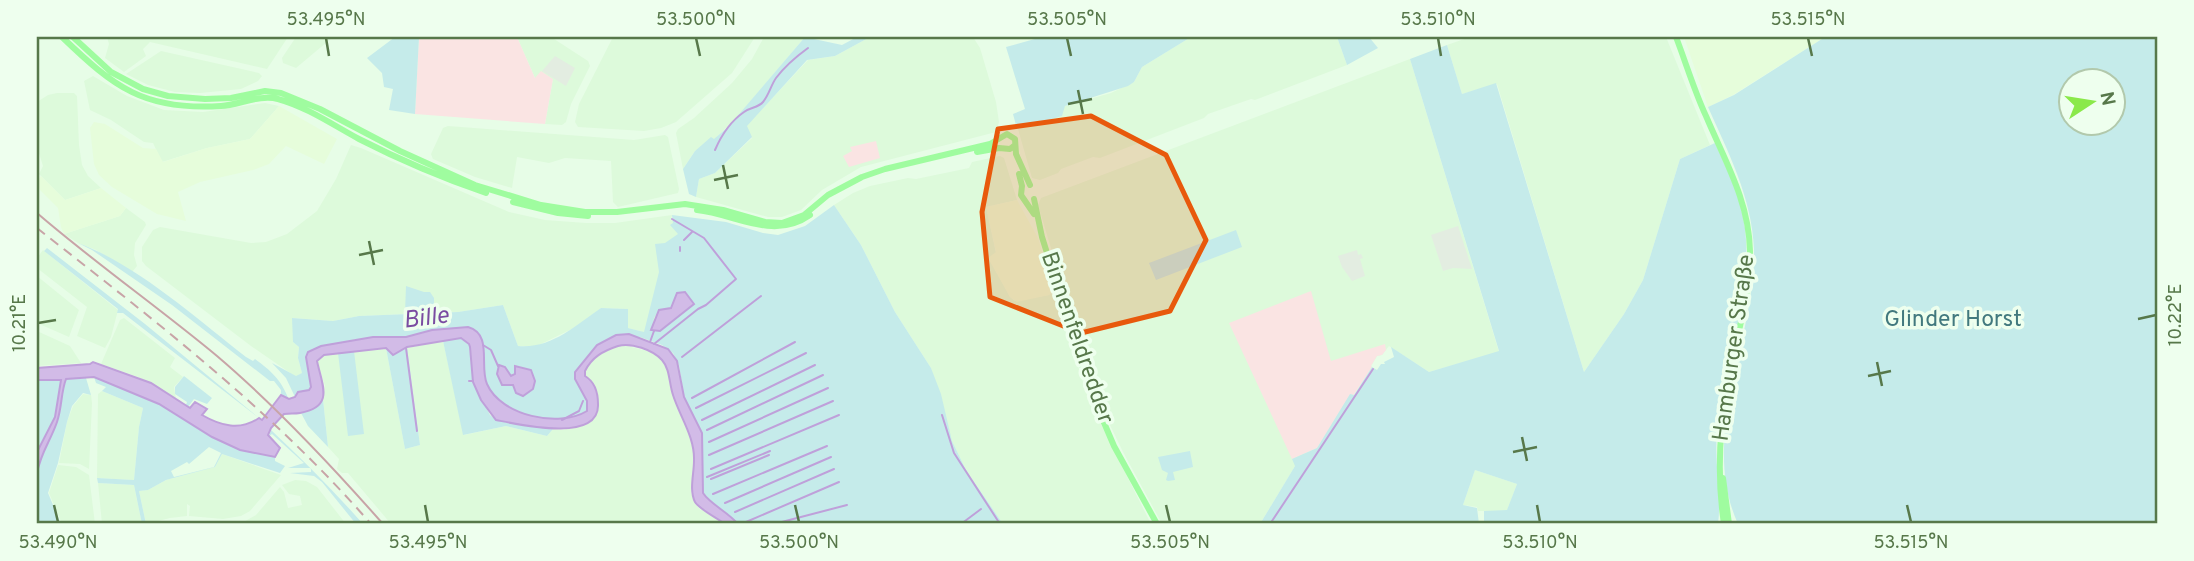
<svg xmlns="http://www.w3.org/2000/svg" width="2194" height="561" font-family="Overpass,sans-serif">
  <style>
    .residential { fill: #ddfadb }
    .commercial { fill: #e6fddb }
    .industrial { fill: #e3ede1 }
    .education { fill: #fae4e3 }
    .green { fill: #c5ebea; fill-rule: evenodd }
    .water { fill: #d2bbe7; stroke: #bfa0da; stroke-width: 2 }
    .lines { fill: none; stroke-linecap: round; stroke-linejoin: round }
    .stream { stroke: #bfa0da; stroke-width: 2 }
    .major { stroke: #9ffc9f; stroke-width: 6 }
    .tram { stroke: #c8a4a7; stroke-width: 2 }
    .rail { stroke: #c8a4a7; stroke-width: 2; stroke-dasharray: 10 7; stroke-linecap: butt }
    .marked { fill: #e8590c; fill-opacity: 0.2; stroke: #e8590c; stroke-width: 5; stroke-linejoin: round }
    .ticks { fill: none; stroke: #57784a; stroke-width: 2.5 }
    .labels { text-anchor: middle; dominant-baseline: central; stroke-width: 7; stroke-linejoin: round; paint-order: stroke }
    .park-label { font-size: 23px; fill: #42797e; stroke: #efe }
    .street-label { font-size: 23px; fill: #57784a; stroke: #efe }
    .water-label { font-size: 24px; font-style: italic; fill: #7a4ca1; stroke: #efe }
    .neatline { fill: none; stroke: #57784a; stroke-width: 2.5 }
    .ticks-label { font-size: 18px; text-anchor: middle; fill: #57784a }
  </style>
  <rect width="100%" height="100%" fill="#e7fde7"/>
  <path class="residential" d="M 107,37 L 288,37 L 267,69 L 150,42 L 143,49 L 146,56 L 124,72 L 105,58 L 109,44 Z
    M 296,37 L 333,37 L 296,68 L 283,63 L 282,58 Z
    M 517,37 L 551,37 L 588,61 L 590,66 L 571,104 L 566,122 L 562,125 L 545,124 L 553,79 L 535,78 Z
    M 613,37 L 755,37 L 732,73 L 676,122 L 661,128 L 644,131 L 578,127 L 575,122 L 579,104 Z
    M 764,37 L 805,37 L 738,116 L 714,140 L 695,151 L 683,169 L 676,133 L 678,129 L 694,118 L 732,83 L 752,59 Z
    M 870,37 L 973,37 L 980,48 L 996,102 L 999,122 L 996,132 L 861,167 L 822,190 L 801,210 L 782,217 L 768,217 L 696,197 L 699,179 L 715,173 L 752,138 L 746,126 L 808,60 L 835,56 Z
    M 1191,37 L 1337,37 L 1347,65 L 1255,100 L 1251,99 L 1208,114 L 1204,118 L 1100,158 L 1093,157 L 1061,169 L 1058,173 L 1040,180 L 1032,178 L 1018,129 L 1030,127 L 1065,106 L 1111,93 L 1134,82 L 1142,67 Z
    M 1470,37 L 1666,37 L 1710,145 L 1680,159 L 1643,280 L 1624,314 L 1584,372 L 1497,84 L 1462,94 L 1447,45 Z
    M 161,51 L 259,73 L 262,76 L 258,81 L 241,89 L 200,93 L 175,92 L 148,85 L 126,74 Z
    M 1410,59 L 1499,352 L 1429,372 L 1389,346 L 1382,355 L 1377,356 L 1371,366 L 1372,367 L 1295,466 L 1260,524 L 1162,524 L 1123,452 L 1095,394 L 1038,205 L 1041,198 Z
    M 93,76 L 127,96 L 164,110 L 203,112 L 265,103 L 279,106 L 250,139 L 207,148 L 162,162 L 153,143 L 144,142 L 111,120 L 90,110 L 84,81 Z
    M 57,93 L 74,93 L 77,96 L 79,145 L 82,165 L 88,176 L 101,188 L 65,200 L 39,174 L 43,166 L 37,147 L 37,102 L 48,95 Z
    M 448,126 L 634,140 L 665,135 L 668,137 L 679,189 L 678,193 L 618,207 L 613,202 L 611,161 L 565,158 L 549,163 L 517,157 L 512,188 L 475,177 L 433,159 L 431,154 L 443,128 Z
    M 351,145 L 361,148 L 509,212 L 545,220 L 586,223 L 615,223 L 672,215 L 671,220 L 703,239 L 658,339 L 640,331 L 628,328 L 628,309 L 601,308 L 582,324 L 537,346 L 518,346 L 503,305 L 458,312 L 359,316 L 333,321 L 293,318 L 293,342 L 299,347 L 298,358 L 302,373 L 296,377 L 251,346 L 146,266 L 142,261 L 142,247 L 153,230 L 160,227 L 251,243 L 266,242 L 287,234 L 317,211 L 336,179 Z
    M 1000,156 L 1004,158 L 1017,200 L 986,207 L 996,253 L 989,258 L 1010,297 L 1015,301 L 1049,295 L 1054,289 L 1088,398 L 1151,524 L 1003,524 L 966,470 L 952,441 L 931,368 L 895,312 L 861,245 L 834,205 L 853,193 L 870,186 L 908,178 L 916,179 L 969,168 L 972,162 Z
    M 126,208 L 145,222 L 146,225 L 135,243 L 134,255 L 137,266 L 132,272 L 96,250 L 78,243 L 64,234 L 120,216 Z
    M 43,250 L 118,310 L 111,337 L 105,348 L 77,336 L 87,307 L 37,268 L 37,258 Z
    M 37,276 L 79,310 L 69,337 L 37,323 Z
    M 124,318 L 175,358 L 170,367 L 183,377 L 174,387 L 176,399 L 138,377 L 101,364 L 120,320 Z
    M 37,331 L 70,346 L 81,363 L 37,366 Z
    M 443,341 L 464,435 L 506,426 L 547,436 L 553,429 L 563,430 L 583,424 L 589,422 L 585,371 L 597,354 L 623,345 L 652,352 L 666,365 L 674,398 L 692,440 L 694,462 L 691,493 L 695,504 L 700,509 L 713,514 L 725,524 L 391,524 L 348,473 L 342,473 L 337,469 L 339,459 L 328,447 L 323,399 L 325,386 L 317,361 L 324,355 L 386,348 L 405,449 L 420,445 L 407,348 Z
    M 102,391 L 143,408 L 139,427 L 134,480 L 97,478 L 98,394 Z
    M 83,394 L 91,395 L 92,403 L 89,469 L 80,464 L 59,463 L 67,422 L 73,406 Z
    M 222,454 L 281,475 L 250,511 L 241,516 L 223,519 L 189,516 L 190,506 L 187,504 L 187,516 L 170,518 L 146,524 L 139,491 L 148,490 L 166,480 L 215,467 Z
    M 58,465 L 76,467 L 89,475 L 95,524 L 62,524 L 49,493 Z
    M 1475,470 L 1517,484 L 1507,511 L 1478,511 L 1477,507 L 1463,505 Z
    M 295,480 L 306,481 L 317,487 L 346,524 L 240,524 L 256,515 L 280,487 L 284,492 L 288,508 L 302,505 L 300,496 L 289,494 L 282,485 Z
    M 98,483 L 134,485 L 142,524 L 102,524 Z"/>
  <path class="commercial" d="M 1684,37 L 1825,37 L 1733,95 L 1708,107 Z
    M 279,106 L 337,139 L 324,164 L 286,146 L 269,164 L 253,170 L 200,182 L 178,192 L 186,221 L 157,214 L 112,187 L 99,175 L 94,164 L 90,128 L 94,122 L 105,124 L 143,148 L 156,149 L 163,162 L 207,148 L 250,139 Z
    M 41,176 L 65,200 L 101,188 L 126,208 L 120,216 L 64,234 L 61,227 L 58,208 L 37,187 L 37,181 Z
    M 1017,200 L 1038,238 L 1054,289 L 1049,295 L 1017,302 L 1010,297 L 988,258 L 996,252 L 986,207 Z"/>
  <path class="industrial" d="M 555,56 L 575,68 L 566,86 L 542,71 Z
    M 1458,226 L 1472,269 L 1453,268 L 1443,271 L 1431,235 Z
    M 1357,250 L 1358,255 L 1361,254 L 1363,258 L 1360,259 L 1365,276 L 1352,281 L 1342,267 L 1338,256 Z"/>
  <path class="education" d="M 419,37 L 517,37 L 535,78 L 541,71 L 553,79 L 545,124 L 415,114 Z
    M 876,141 L 880,158 L 849,167 L 843,156 L 852,151 L 850,147 Z
    M 1311,291 L 1331,361 L 1385,344 L 1386,350 L 1382,355 L 1377,356 L 1371,366 L 1372,367 L 1353,396 L 1351,394 L 1317,448 L 1292,459 L 1229,323 Z"/>
  <path class="green" d="M 395,37 L 419,37 L 415,114 L 389,110 L 393,89 L 384,87 L 382,73 L 367,58 Z
    M 805,37 L 813,37 L 814,39 L 842,45 L 857,37 L 870,37 L 835,56 L 807,60 L 747,126 L 752,137 L 715,173 L 699,179 L 696,197 L 689,194 L 683,169 L 695,151 L 711,137 L 714,139 L 728,127 Z
    M 1042,37 L 1191,37 L 1142,67 L 1134,82 L 1128,86 L 1065,106 L 1062,116 L 1017,129 L 1013,114 L 1025,109 L 1006,47 Z
    M 1337,37 L 1369,37 L 1378,48 L 1347,65 Z
    M 1825,37 L 2157,37 L 2157,524 L 1738,524 C 1698,435 1756,340 1754,249 C 1752,198 1728,152 1708,107 L 1734,95 ZM 2072,80 L 2114,80 L 2114,122 L 2072,122 Z
    M 1447,45 L 1462,94 L 1496,83 L 1584,372 L 1624,314 L 1643,280 L 1680,159 L 1715,143 C 1728,171 1741,198 1745,228 C 1753,297 1724,366 1717,434 C 1714,464 1722,495 1718,524 L 1484,524 L 1484,511 L 1507,510 L 1517,484 L 1475,470 L 1463,505 L 1477,508 L 1479,524 L 1260,524 L 1295,466 L 1292,459 L 1317,448 L 1350,394 L 1354,395 L 1372,367 L 1377,370 L 1381,364 L 1385,364 L 1384,362 L 1394,357 L 1391,347 L 1429,372 L 1499,351 L 1410,59 Z
    M 834,205 L 861,245 L 895,312 L 931,368 L 941,394 L 952,441 L 966,470 L 1003,524 L 738,524 C 728,512 710,504 702,493 L 702,433 L 684,397 L 679,365 L 673,353 L 662,345 L 640,337 L 597,345 L 577,383 L 585,394 L 587,411 C 559,428 501,416 487,384 C 479,364 490,353 477,332 L 432,330 L 406,337 L 358,339 L 321,346 L 306,357 L 311,388 L 295,397 L 286,378 L 272,363 L 296,376 L 302,373 L 298,358 L 299,347 L 293,342 L 292,318 L 333,321 L 359,316 L 458,312 L 503,305 L 518,346 C 551,349 575,326 601,308 L 628,309 L 628,328 L 644,332 L 659,272 L 655,244 L 665,243 L 678,234 L 670,225 L 673,223 L 672,215 L 726,222 L 763,233 L 778,235 L 805,226 ZM 685,292 L 694,304 L 660,331 L 652,330 L 654,318 L 659,310 L 667,310 L 673,306 L 677,293 ZM 518,366 L 532,371 L 535,381 L 523,396 L 518,394 L 513,384 L 507,386 L 501,385 L 506,369 L 509,376 L 513,376 Z
    M 1236,230 L 1242,247 L 1156,280 L 1149,263 Z
    M 78,243 C 136,264 197,319 246,357 L 253,361 L 255,359 C 271,371 281,379 289,400 L 281,395 L 281,390 L 274,381 L 270,381 L 172,305 L 92,250 Z
    M 47,248 L 145,324 L 259,418 L 123,313 L 117,313 L 118,309 L 44,251 Z
    M 406,286 L 424,292 L 430,292 L 434,298 L 434,306 L 428,309 L 415,308 L 412,313 L 405,313 Z
    M 461,338 L 469,344 L 473,382 L 490,415 L 498,421 L 553,429 L 547,436 L 506,426 L 463,435 L 443,341 Z
    M 407,347 L 420,445 L 405,449 L 386,348 L 391,354 Z
    M 354,351 L 364,434 L 348,436 L 338,353 Z
    M 184,376 L 212,398 L 207,404 L 194,399 L 188,407 L 186,405 L 187,402 L 175,394 L 175,387 Z
    M 94,377 L 159,404 L 212,437 L 240,450 L 275,457 L 275,461 L 285,466 L 280,473 L 222,454 L 215,467 L 166,480 L 148,490 L 139,491 L 146,524 L 142,524 L 134,485 L 98,483 L 97,478 L 134,480 L 139,427 L 143,408 L 102,391 L 106,387 L 96,383 ZM 209,447 L 221,453 L 214,467 L 174,477 L 171,471 L 187,462 L 189,464 Z
    M 86,378 L 91,395 L 83,393 L 72,406 L 67,422 L 58,463 L 48,493 L 61,524 L 37,524 L 37,380 Z
    M 323,399 L 328,447 L 308,426 L 301,413 L 317,407 Z
    M 271,430 C 303,460 334,491 363,524 L 356,524 L 322,482 L 314,476 L 290,473 L 311,472 L 311,468 L 288,468 L 304,463 L 272,434 L 269,436 Z
    M 1190,451 L 1193,467 L 1173,472 L 1175,480 L 1168,481 L 1166,480 L 1168,473 L 1162,470 L 1158,457 Z"/>
  <path class="water" d="M 685,292 L 694,304 L 660,331 L 651,330 L 659,310 L 671,308 L 677,293 Z
    M 468,327 C 493,334 479,366 487,384 C 501,416 559,428 587,411 L 587,401 L 575,379 L 575,372 L 597,345 L 616,335 L 629,334 L 668,349 L 677,361 L 684,397 L 702,433 L 703,493 C 710,504 728,512 738,524 L 725,524 C 717,518 699,509 695,502 C 689,490 694,474 694,461 C 695,437 680,417 673,395 C 669,383 670,369 662,360 C 653,350 631,342 618,346 C 603,351 592,357 585,371 L 585,376 C 595,382 598,393 598,404 C 600,444 517,424 496,420 L 481,400 L 473,382 L 470,347 L 469,344 L 461,338 L 407,347 L 393,355 L 386,348 L 324,355 L 317,361 C 322,385 335,407 300,413 C 294,414 290,413 284,414 L 271,428 L 268,435 L 280,448 L 275,457 L 240,450 L 212,437 L 159,404 L 94,377 L 66,379 C 61,392 62,407 57,422 C 50,442 41,452 37,473 L 37,452 L 55,417 L 61,380 L 37,380 L 37,368 L 90,364 L 93,362 L 151,383 L 190,408 L 195,402 L 207,409 L 202,415 C 221,426 240,431 259,418 L 262,420 L 281,395 L 289,399 L 295,397 L 298,392 L 309,390 L 311,387 L 306,357 L 308,352 L 321,346 L 373,337 L 406,337 L 432,330 Z
    M 499,365 L 505,367 L 511,376 L 515,374 L 515,366 L 531,370 L 535,381 L 533,389 L 523,396 L 516,393 L 513,385 L 502,385 L 497,374 Z"/>
  <g class="lines">
    <path class="stream" d="M 715,150 C 721,136 731,121 744,112 C 750,107 758,108 763,102 C 769,95 771,85 776,78 C 785,66 797,56 808,48
      M 684,240 L 692,232
      M 680,251 L 680,247
      M 650,342 L 654,331
      M 654,344 L 698,309 L 706,305 L 736,279 L 704,238 L 672,219
      M 483,345 L 491,350 L 498,366
      M 406,348 L 417,431
      M 682,357 L 761,296
      M 469,381 L 473,381
      M 692,398 L 795,342
      M 696,408 L 806,353
      M 942,415 L 954,453 L 1000,524
      M 562,420 L 579,411 L 583,401
      M 702,420 L 815,365
      M 707,430 L 823,375
      M 709,442 L 828,388
      M 709,455 L 833,401
      M 711,469 L 839,415
      M 707,477 L 770,451
      M 711,479 L 769,455
      M 713,494 L 827,446
      M 725,503 L 831,457
      M 735,512 L 834,469
      M 746,522 L 839,482
      M 774,524 L 847,505
      M 961,524 L 981,509
      M 1270,524 L 1373,369"/>
    <path class="major" d="M 62,37 C 114,87 144,111 221,106 C 239,105 260,94 278,99 C 307,107 333,125 359,139 C 400,160 443,178 486,193
      M 73,37 L 111,72 L 143,89 L 168,96 L 205,99 L 231,98 L 265,91 L 281,93 L 320,109 L 400,151 L 475,185 L 541,205 L 585,212 L 617,212 L 685,204 L 723,210 L 765,222 L 782,223 L 804,215 L 828,195 L 862,177 L 885,169 L 990,144 L 1007,134 L 1015,139 L 1016,154 L 1030,185
      M 1676,37 C 1686,63 1694,90 1706,116 C 1725,161 1749,201 1750,251 C 1750,297 1735,342 1727,387 C 1719,433 1717,478 1724,524
      M 977,152 L 999,148 L 1010,149 L 1015,145
      M 1019,174 L 1022,186 L 1021,195 L 1034,214
      M 1034,199 L 1042,237 L 1090,390 L 1114,446 L 1157,524
      M 513,202 L 558,213 L 588,216
      M 697,210 C 736,214 773,241 810,215
      M 1723,478 L 1729,524"/>
    <path class="tram" d="M 37,213 C 95,263 158,307 217,356 C 277,407 331,465 383,524"/>
    <path class="rail" d="M 37,228 C 154,320 273,411 371,524"/>
  </g>
  <path class="marked" d="M 1091,116 L 1166,155 L 1206,240 L 1170,311 L 1081,333 L 990,297 L 982,212 L 998,129 Z"/>
  <path class="ticks" d="M 326,38 L 329,56M 696,38 L 700,56M 1067,38 L 1071,56M 1438,38 L 1441,56M 1808,38 L 1812,56M 1078,90 L 1083,114M 1068,104 L 1092,99M 723,165 L 728,189M 714,180 L 738,175M 369,241 L 374,265M 359,255 L 383,250M 2138,319 L 2156,315M 38,323 L 56,320M 1877,362 L 1882,386M 1868,376 L 1891,371M 1522,437 L 1527,461M 1513,452 L 1537,447M 54,505 L 58,522M 425,505 L 428,522M 795,505 L 799,522M 1166,505 L 1170,522M 1537,505 L 1540,522M 1907,505 L 1911,522"/>
  <g class="labels">
    <g class="park-label">
      <text x="1953" y="320">Glinder Horst</text>
    </g>
    <g class="street-label">
      <text transform="translate(1076 338) rotate(71)">Binnenfeldredder</text>
      <text transform="translate(1735 348) rotate(-82)">Hamburger Straße</text>
    </g>
    <g class="water-label">
      <text transform="translate(426 319) rotate(-7)">Bille</text>
    </g>
  </g>
  <rect width="2194" height="561" fill="none" stroke="#eeffee" stroke-width="77"/>
  <g transform="translate(2092 102) rotate(78)"><circle r="33" fill="#eeffee" stroke="#b2c9ac" stroke-width="2"/>
  <path d="M0-5L12 26L0 18L-12 26Z" fill="#8ae94a"/>
  <text y="-10" font-size="19" font-weight="bold" text-anchor="middle" fill="#57784a">N</text>
  </g>
  <rect x="38" y="38" width="2118" height="484" class="neatline"/>
  <g class="ticks-label">
    <text x="326" y="25">53.495°N</text>
    <text x="696" y="25">53.500°N</text>
    <text x="1067" y="25">53.505°N</text>
    <text x="1438" y="25">53.510°N</text>
    <text x="1808" y="25">53.515°N</text>
    <text transform="translate(2175 315) rotate(-90)" y="6">10.22°E</text>
    <text transform="translate(19 323) rotate(-90)" y="6">10.21°E</text>
    <text x="58" y="548">53.490°N</text>
    <text x="428" y="548">53.495°N</text>
    <text x="799" y="548">53.500°N</text>
    <text x="1170" y="548">53.505°N</text>
    <text x="1540" y="548">53.510°N</text>
    <text x="1911" y="548">53.515°N</text>
  </g>
</svg>
